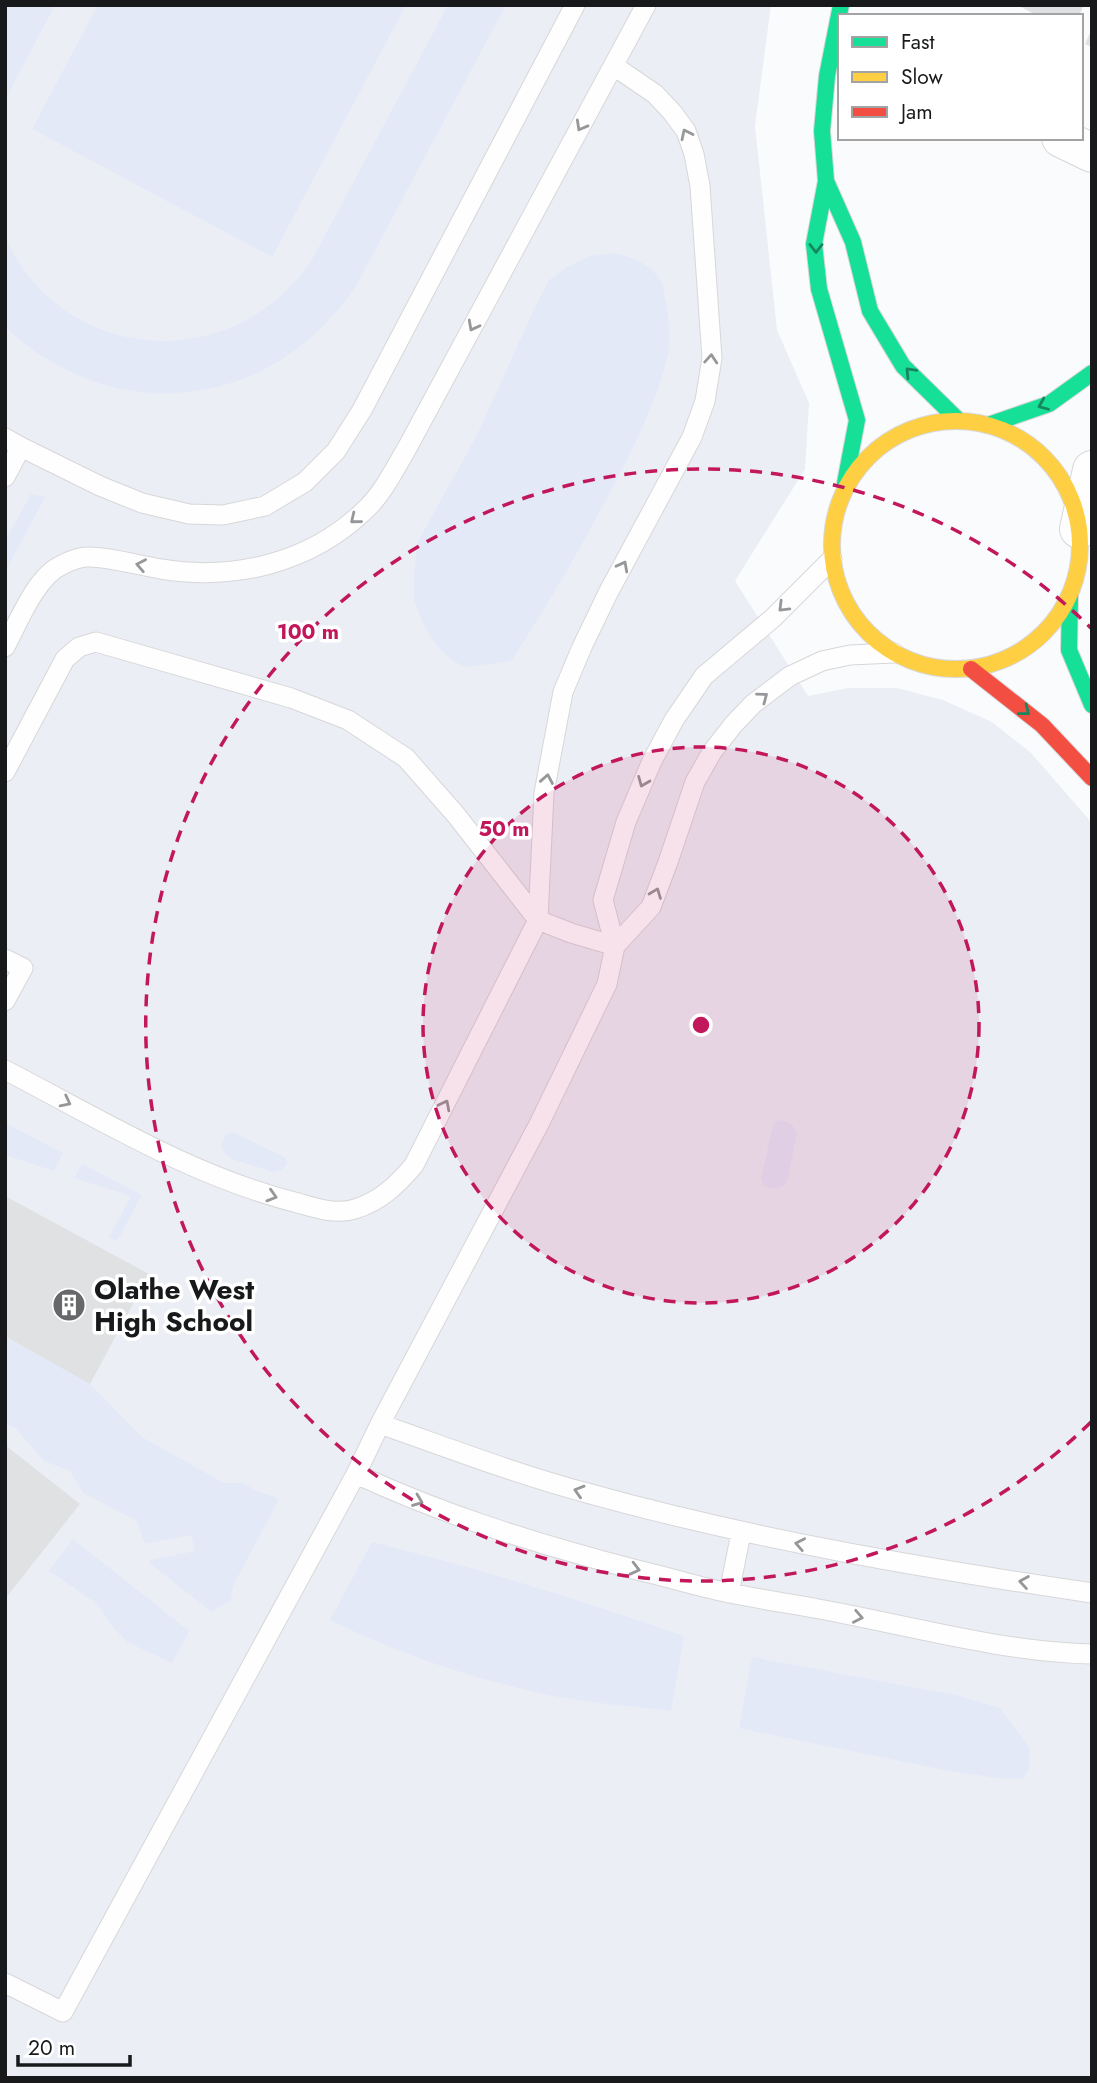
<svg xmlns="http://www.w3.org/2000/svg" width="1097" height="2083" font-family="Jost,sans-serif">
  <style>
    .built { fill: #ebeef5 }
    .green { fill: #e4e9f8 }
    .building { fill: #e0e1e2 }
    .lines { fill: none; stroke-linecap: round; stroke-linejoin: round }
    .lane-casing { stroke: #d7d7d9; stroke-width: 21 }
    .street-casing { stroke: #d7d7d9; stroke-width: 40 }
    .fast-casing { stroke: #d7d7d9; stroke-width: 18 }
    .slow-casing { stroke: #d7d7d9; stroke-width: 18 }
    .jam-casing { stroke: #d7d7d9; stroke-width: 18 }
    .lane { stroke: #fefeff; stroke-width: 19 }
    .street { stroke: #fefeff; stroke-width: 38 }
    .fast { stroke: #16e098; stroke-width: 16 }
    .slow { stroke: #ffcf43; stroke-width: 16 }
    .jam { stroke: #f24e42; stroke-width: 16 }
    .oneway { stroke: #969798 }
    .oneway2 { stroke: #17865f }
    .ring { fill: none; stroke: #c2185b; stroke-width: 3.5; stroke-dasharray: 12 9 }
    .labels { text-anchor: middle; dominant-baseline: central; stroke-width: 7; stroke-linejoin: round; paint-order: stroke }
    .poi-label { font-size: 28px; font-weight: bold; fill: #18191a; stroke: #fff; text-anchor: start }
    .centre { fill: #c2185b; stroke: #fff; stroke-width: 3.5 }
    .ring-label { font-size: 21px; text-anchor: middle; font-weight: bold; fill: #c2185b; stroke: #fff; stroke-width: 7; stroke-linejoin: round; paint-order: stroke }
  </style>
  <rect width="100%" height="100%" fill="#fafbfd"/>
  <path class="built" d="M 5,5 L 771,5 L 755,126 L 777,330 L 809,403 L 805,469 L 735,581 L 808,696 L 848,688 L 897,688 L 943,700 L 992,722 L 1031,753 L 1092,823 L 1092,2078 L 5,2078 Z"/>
  <path class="green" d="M 5,5 L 55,5 L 5,100 Z
    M 98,5 L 406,5 L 272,257 L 32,129 Z
    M 448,5 L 506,5 L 357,284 C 275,410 116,431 5,327 L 5,237 C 64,368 239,376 314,256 Z
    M 612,253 C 632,257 648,262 661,281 C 664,287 664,295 666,302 C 669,319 671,337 668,354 C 656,405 632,451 608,496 C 578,553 546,608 511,661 L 466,667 L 453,661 L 436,645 L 424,626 L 414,601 L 414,575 L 417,543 L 477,435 L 535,307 L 549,280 L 567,267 L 590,256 Z
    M 31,494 L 45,497 L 5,572 L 5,541 Z
    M 782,1120 L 792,1125 L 797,1133 L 787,1182 C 781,1190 773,1190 764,1186 L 761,1179 L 773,1125 L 776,1121 Z
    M 5,1123 L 63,1153 L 54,1171 L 5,1155 Z
    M 229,1133 L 235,1133 L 286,1158 L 287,1164 L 281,1170 L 273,1172 L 231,1159 L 224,1153 L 221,1145 L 224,1137 Z
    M 82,1164 L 142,1195 L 117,1241 L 109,1237 L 131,1196 L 74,1178 Z
    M 5,1336 L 90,1384 L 142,1437 L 224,1483 L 243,1483 L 253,1489 L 279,1499 L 233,1586 L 231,1600 L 212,1612 L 149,1563 L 150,1560 L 195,1551 L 191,1535 L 145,1544 L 137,1521 L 83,1493 L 70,1471 L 44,1461 L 15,1428 L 5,1423 Z
    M 73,1539 L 189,1631 L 172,1663 L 127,1642 L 112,1626 L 100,1608 L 93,1601 L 49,1571 Z
    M 372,1542 C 477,1568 582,1600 684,1636 L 671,1711 C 630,1706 588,1703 548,1695 C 473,1679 399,1654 330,1620 Z
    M 752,1657 L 960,1696 L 1000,1708 L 1030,1748 L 1029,1769 L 1022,1779 L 996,1778 L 939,1769 L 739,1728 Z"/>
  <path class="building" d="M 1017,5 L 1084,5 L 1079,16 L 1038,16 Z
    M 1092,29 L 1092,47 L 1085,44 Z
    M 5,1196 L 149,1274 L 90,1384 L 5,1336 Z
    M 5,1445 L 80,1504 L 5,1599 Z"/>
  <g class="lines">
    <defs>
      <path id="lane" d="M 5,438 L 21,447
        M 5,477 L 21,447 L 100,486 L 142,503 L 189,514 L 223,515 L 265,506 L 305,482 L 336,451 L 362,410 L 575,5
        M 5,647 C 18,623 36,576 62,565 C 69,561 80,557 87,557 C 107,556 140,566 161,569 C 234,581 310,563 364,511 C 382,495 394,470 406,450 L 646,5
        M 5,772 L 65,659 L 79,647 L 96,642 L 291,698 L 348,720 L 406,758 L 456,815 L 538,920 L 571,933 L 615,946 L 607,984 L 539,1124 L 380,1424 L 356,1474 L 63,2012 L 5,1983
        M 615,946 L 603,900 L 626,822 L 652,761 L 674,720 L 704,676 L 773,618 L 832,559
        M 615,946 L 651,907 L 668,862 L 695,782 L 712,752 L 733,725 L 753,704 L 790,676 L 822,661 L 850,655 L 894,653
        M 5,959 L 23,968 L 5,1001
        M 5,1070 C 100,1119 193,1177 298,1203 C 316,1208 336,1215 355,1209 C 381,1201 398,1184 414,1165 L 538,920 L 544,793 L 563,692 L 582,647 L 608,593 L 692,437 L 705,401 L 712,358 L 700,186 L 694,154 L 686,131 L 672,112 L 655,94 L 614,66
        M 380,1424 C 449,1448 516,1474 587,1493 C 752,1539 922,1568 1092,1593
        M 356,1474 C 446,1516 541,1545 637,1570 C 668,1577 699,1587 730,1593 C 768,1601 807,1606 845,1614 C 926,1630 1009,1652 1092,1654
        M 729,1593 L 741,1533"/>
      <path id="street" d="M 1061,138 L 1092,153
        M 1079,529 L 1092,470"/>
      <path id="fast" d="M 841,5 L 827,76 L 822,131 L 826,181 L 814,244 L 819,289 L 857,420 L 845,483
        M 826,181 L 853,242 L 870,311 L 903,366 L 958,420
        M 988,425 L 1049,404 L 1092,373
        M 1070,596 L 1069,650 L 1092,705"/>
      <path id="slow" d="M832 545a124 124 0 1 1 248 0a124 124 0 1 1-248 0Z"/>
      <path id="jam" d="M 971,669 L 1042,725 L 1092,778"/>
    </defs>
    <use href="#lane" class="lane-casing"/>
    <use href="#street" class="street-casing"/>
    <use href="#fast" class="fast-casing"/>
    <use href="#slow" class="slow-casing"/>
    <use href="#jam" class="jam-casing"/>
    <use href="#lane" class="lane"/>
    <use href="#street" class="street"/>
    <use href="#fast" class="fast"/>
    <use href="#slow" class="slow"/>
    <use href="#jam" class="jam"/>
  </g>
  <defs><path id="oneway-chevron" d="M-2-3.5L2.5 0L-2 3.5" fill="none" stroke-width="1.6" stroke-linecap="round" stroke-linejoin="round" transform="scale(1.75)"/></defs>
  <g class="oneway">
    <use href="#oneway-chevron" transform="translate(581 126) rotate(119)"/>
    <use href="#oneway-chevron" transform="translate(686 134) rotate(-116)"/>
    <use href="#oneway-chevron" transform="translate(473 326) rotate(118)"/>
    <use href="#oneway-chevron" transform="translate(711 359) rotate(-86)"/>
    <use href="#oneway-chevron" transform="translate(355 519) rotate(141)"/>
    <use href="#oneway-chevron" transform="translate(141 565) rotate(-169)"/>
    <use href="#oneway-chevron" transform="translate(623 566) rotate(-62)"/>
    <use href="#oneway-chevron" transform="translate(783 607) rotate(135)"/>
    <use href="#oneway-chevron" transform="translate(763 697) rotate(-37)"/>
    <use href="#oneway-chevron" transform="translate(547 779) rotate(-80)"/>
    <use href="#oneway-chevron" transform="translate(643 782) rotate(112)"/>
    <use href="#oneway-chevron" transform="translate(656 893) rotate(-69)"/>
    <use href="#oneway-chevron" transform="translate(66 1102) rotate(27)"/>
    <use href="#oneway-chevron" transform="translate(445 1105) rotate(-63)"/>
    <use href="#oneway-chevron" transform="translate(272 1196) rotate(17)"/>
    <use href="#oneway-chevron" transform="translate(579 1491) rotate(-163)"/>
    <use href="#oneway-chevron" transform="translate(418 1501) rotate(21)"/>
    <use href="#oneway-chevron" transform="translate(800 1544) rotate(-169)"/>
    <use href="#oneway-chevron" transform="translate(635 1569) rotate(14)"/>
    <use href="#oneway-chevron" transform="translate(1024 1582) rotate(-171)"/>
    <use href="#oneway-chevron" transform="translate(858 1617) rotate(11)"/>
  </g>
  <g class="oneway2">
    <use href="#oneway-chevron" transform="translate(816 248) rotate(90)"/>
    <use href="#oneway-chevron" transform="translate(910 372) rotate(-134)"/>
    <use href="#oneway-chevron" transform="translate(1043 405) rotate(157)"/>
    <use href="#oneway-chevron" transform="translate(1025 711) rotate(38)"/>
  </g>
  <circle cx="701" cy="1025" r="278" fill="#c2185b" fill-opacity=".12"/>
  <g class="ring">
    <circle cx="701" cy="1025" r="278"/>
    <path d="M1091 1422A556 556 0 1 1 1091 628"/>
  </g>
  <defs>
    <symbol id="building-disc" viewBox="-11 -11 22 22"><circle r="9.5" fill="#676869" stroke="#fff"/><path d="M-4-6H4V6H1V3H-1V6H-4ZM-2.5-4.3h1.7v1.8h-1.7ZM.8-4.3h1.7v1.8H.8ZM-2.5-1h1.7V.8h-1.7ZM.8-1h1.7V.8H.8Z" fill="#fff"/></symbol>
  </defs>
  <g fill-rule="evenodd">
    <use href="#building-disc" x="50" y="1286" width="38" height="38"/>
  </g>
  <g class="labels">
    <g class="poi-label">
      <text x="94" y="1289">Olathe West<tspan x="94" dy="32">High School</tspan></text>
    </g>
  </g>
  <circle cx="701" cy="1025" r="10" class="centre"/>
  <g class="ring-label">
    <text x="308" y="639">100 m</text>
    <text x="504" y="836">50 m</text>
  </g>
  <rect width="1097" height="2083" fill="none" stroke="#18191a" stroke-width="14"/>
  <rect x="838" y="14" width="245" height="126" fill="#ffffff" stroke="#a3a3a3" stroke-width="2"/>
  <rect x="852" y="37" width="35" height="10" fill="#16e098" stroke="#a3a3a3" stroke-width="2"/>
  <text x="901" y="49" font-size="21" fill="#18191a">Fast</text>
  <rect x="852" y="72" width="35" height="10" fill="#ffcf43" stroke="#a3a3a3" stroke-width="2"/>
  <text x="901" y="84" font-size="21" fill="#18191a">Slow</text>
  <rect x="852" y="107" width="35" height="10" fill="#f24e42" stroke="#a3a3a3" stroke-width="2"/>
  <text x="901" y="119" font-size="21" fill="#18191a">Jam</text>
  <path d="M18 2055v10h112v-10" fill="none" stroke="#18191a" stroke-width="3.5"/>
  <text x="28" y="2055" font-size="21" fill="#18191a" stroke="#ffffff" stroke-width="5" paint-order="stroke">20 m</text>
</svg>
